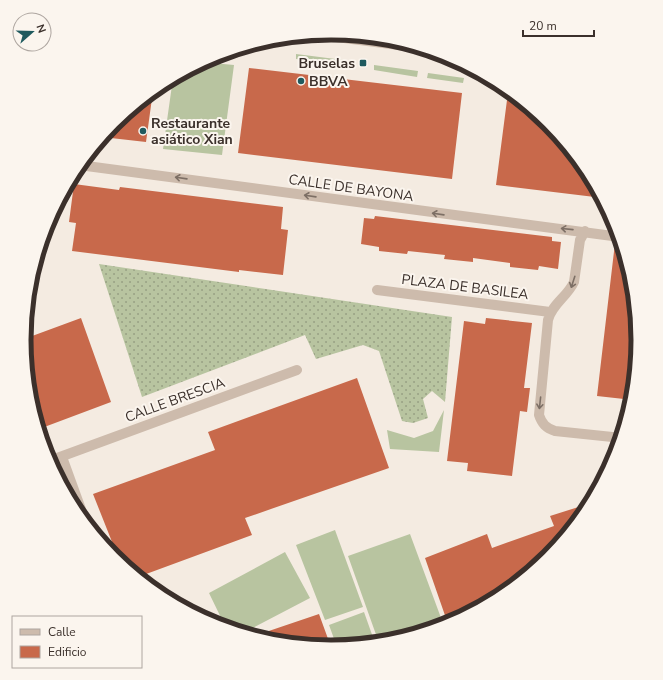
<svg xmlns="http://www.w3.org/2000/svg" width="663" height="680" font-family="'Nunito Sans',sans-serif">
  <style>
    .grass { fill: url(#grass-dots) }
    .garden { fill: #b8c4a0 }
    .building { fill: #c8694b }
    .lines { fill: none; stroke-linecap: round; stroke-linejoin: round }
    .minor { stroke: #cdbbac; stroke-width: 10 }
    .tertiary { stroke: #cdbbac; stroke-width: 10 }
    .oneway { stroke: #7d6f65 }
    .poi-dot { fill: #1f5a5e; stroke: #fbf5ee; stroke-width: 1.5 }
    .labels { text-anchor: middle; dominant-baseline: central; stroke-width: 4; stroke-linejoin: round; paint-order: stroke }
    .poi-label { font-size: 14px; font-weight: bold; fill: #3b302b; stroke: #fbf5ee; text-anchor: start }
    .street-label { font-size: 14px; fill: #3b302b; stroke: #fbf5ee }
    .rim { fill: none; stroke: #3b302b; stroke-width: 5 }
  </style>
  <defs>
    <pattern id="grass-dots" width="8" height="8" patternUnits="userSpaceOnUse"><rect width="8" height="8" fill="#b8c4a0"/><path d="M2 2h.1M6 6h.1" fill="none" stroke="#97a083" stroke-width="1.8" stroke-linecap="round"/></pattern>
  </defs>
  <rect width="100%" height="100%" fill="#f4ebe1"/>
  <path class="grass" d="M 99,264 L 452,317 L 445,402 L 432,391 L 423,399 L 428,418 L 413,423 L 402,421 L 379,351 L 363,345 L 316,359 L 305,335 L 142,397 Z"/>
  <path class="garden" d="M 296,54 L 351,61 L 351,65 L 296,59 Z
    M 202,62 L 234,65 L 222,155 L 163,149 L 173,78 Z
    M 374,65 L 418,71 L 417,77 L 374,70 Z
    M 428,73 L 464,78 L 463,83 L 427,78 Z
    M 444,410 L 439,452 L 390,449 L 387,430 L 414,438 L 433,431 Z
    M 335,530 L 363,607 L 325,620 L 296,545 Z
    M 410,534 L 444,626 L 391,642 L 379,643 L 348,556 Z
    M 285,552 L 310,598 L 243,633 L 226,628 L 209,593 Z
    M 364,612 L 375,643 L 337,647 L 329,625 Z"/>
  <path class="building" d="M 249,68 L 462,93 L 452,179 L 238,153 Z
    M 153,91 L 146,142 L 102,137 L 114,122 Z
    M 507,100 L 524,102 L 549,123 L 587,169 L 603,198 L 496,185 Z
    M 74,184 L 119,190 L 120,187 L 283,207 L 281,229 L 288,230 L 283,275 L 239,270 L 239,272 L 72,251 L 76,223 L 69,222 Z
    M 375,216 L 552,237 L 552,241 L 561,242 L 558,269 L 539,266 L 538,270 L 510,267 L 510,263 L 473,258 L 473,262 L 444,259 L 445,255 L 408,251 L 407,254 L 379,251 L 379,247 L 361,244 L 364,218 L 374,219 Z
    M 615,243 L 622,243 L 633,280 L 639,340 L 633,400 L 597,396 Z
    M 81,318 L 111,402 L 39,429 L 30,400 L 24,339 Z
    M 486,318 L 532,323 L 524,388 L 530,388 L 527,412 L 520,411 L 512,476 L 467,471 L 468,463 L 447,461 L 464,321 L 485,324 Z
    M 357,378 L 389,468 L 245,518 L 252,535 L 138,577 L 120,562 L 93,494 L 215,450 L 208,432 Z
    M 591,503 L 587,511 L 549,558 L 502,596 L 448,624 L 425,558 L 487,534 L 492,548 L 554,526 L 550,516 Z
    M 319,614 L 331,647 L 271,642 L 254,636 Z"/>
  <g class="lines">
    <path class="minor" d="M 79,165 L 620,237
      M 585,231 L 580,240 L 574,282 C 567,297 552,304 548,320 L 539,415 C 542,424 546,428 555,431 L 622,438
      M 377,290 L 550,312
      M 62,457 L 86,523
      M 49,461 L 297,370"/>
    <path class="tertiary" d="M 313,34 L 422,48"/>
  </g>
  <defs><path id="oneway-shaft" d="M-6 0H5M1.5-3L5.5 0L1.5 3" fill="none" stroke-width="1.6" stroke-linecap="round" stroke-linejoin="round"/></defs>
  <g class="oneway">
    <use href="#oneway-shaft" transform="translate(181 178) rotate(-172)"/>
    <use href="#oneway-shaft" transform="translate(310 196) rotate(-172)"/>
    <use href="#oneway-shaft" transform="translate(438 214) rotate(-172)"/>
    <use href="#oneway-shaft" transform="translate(567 229) rotate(-174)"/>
    <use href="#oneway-shaft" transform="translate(573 282) rotate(108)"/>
    <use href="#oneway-shaft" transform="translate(540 403) rotate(96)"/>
  </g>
  <g class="poi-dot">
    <rect x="359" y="59" width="8" height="8" rx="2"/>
    <circle cx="301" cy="81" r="4"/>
    <circle cx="143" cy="131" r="4"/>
  </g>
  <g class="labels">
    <g class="poi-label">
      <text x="355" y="63" text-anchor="end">Bruselas</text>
      <text x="309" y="81">BBVA</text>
      <text x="151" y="123">Restaurante<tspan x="151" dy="16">asiático Xian</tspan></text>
    </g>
    <g class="street-label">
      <text transform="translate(351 188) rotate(8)">CALLE DE BAYONA</text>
      <text transform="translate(465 287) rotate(7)">PLAZA DE BASILEA</text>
      <text transform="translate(175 400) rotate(-20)">CALLE BRESCIA</text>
    </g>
  </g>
  <path d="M0 0H663V680H0ZM31 340a300 300 0 1 1 600 0a300 300 0 1 1-600 0Z" fill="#fbf5ee" fill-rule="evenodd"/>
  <path class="rim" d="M31 340a300 300 0 1 1 600 0a300 300 0 1 1-600 0Z"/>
  <rect x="12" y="616" width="130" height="52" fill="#fbf5ee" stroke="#aea6a0"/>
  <rect x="20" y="629" width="20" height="6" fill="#cdbbac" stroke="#aea6a0"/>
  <text x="48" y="636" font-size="12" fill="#3b302b">Calle</text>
  <rect x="20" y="646" width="20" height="12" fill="#c8694b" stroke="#aea6a0"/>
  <text x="48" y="656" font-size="12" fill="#3b302b">Edificio</text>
  <g transform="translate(32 32) rotate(70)"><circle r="19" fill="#fbf5ee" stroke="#aea6a0"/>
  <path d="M0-3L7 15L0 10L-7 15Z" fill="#1f5a5e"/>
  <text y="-6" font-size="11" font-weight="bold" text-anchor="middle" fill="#3b302b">N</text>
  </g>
  <path d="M523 30v6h71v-6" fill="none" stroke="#3b302b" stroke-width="2"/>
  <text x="529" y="30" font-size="12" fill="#3b302b" stroke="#fbf5ee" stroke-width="3" paint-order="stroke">20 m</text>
</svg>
